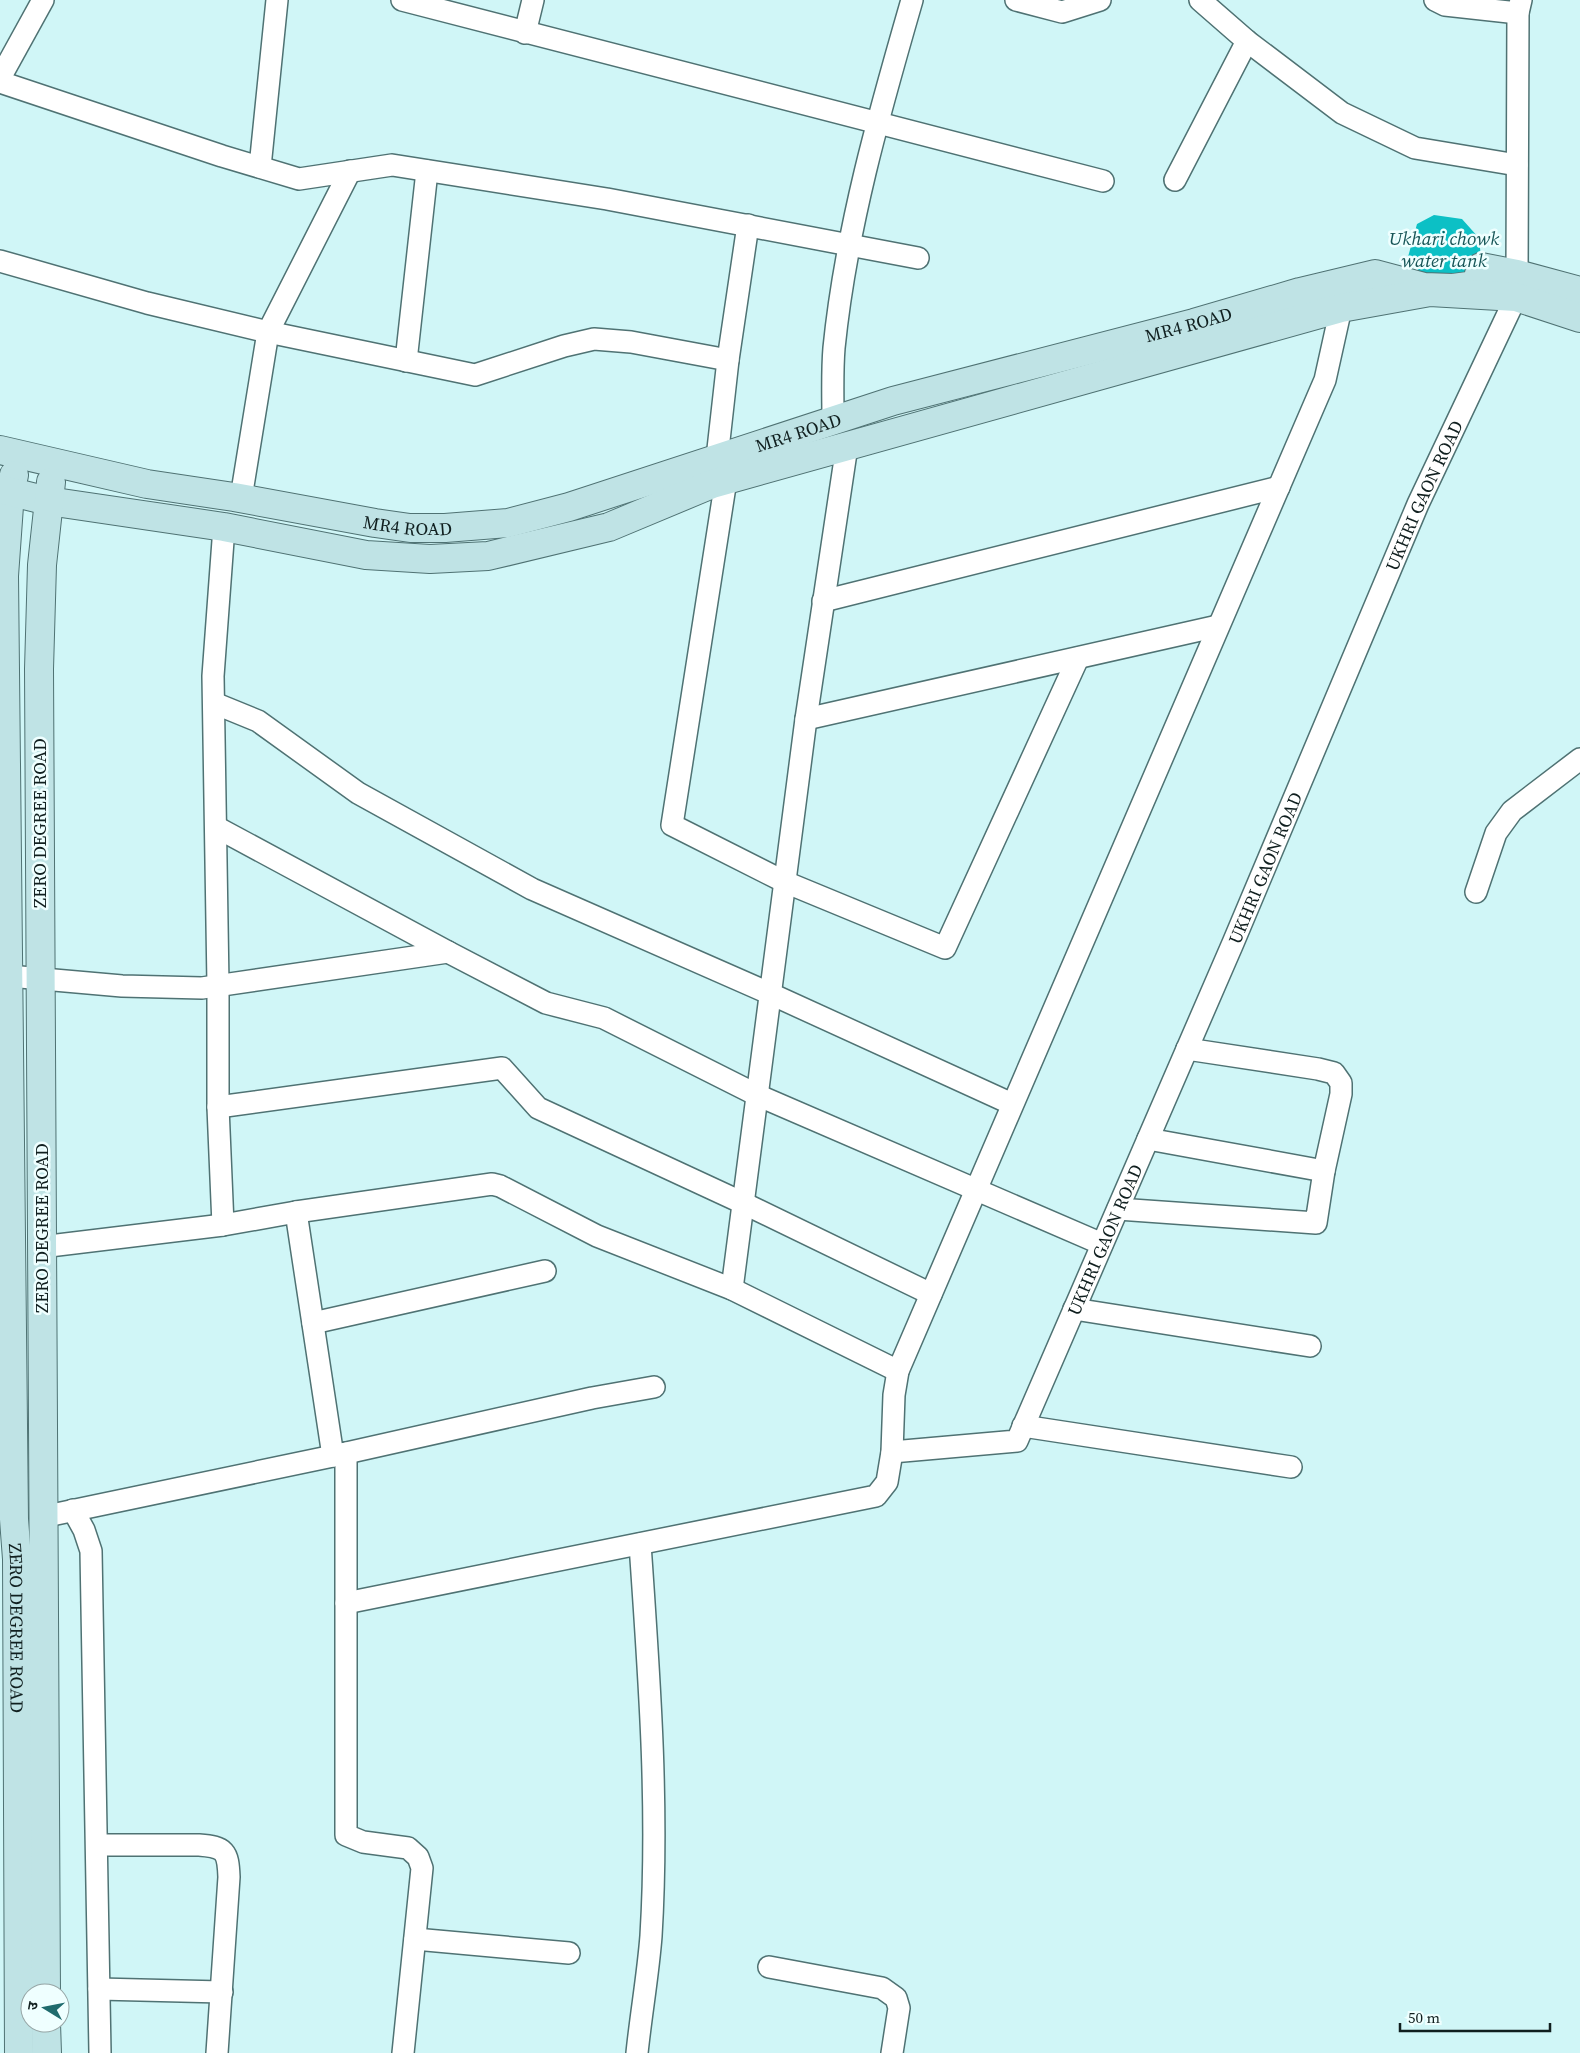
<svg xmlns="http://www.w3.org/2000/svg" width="1580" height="2053" font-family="'Source Serif 4','Noto Sans Devanagari',serif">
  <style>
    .water { fill: #0cc0c5 }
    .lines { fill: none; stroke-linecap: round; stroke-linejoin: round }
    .street-casing { stroke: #4f7273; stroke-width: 24 }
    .secondary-casing { stroke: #4f7273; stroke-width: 30 }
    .street { stroke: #fff; stroke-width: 21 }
    .secondary { stroke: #bfe3e5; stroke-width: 28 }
    .labels { text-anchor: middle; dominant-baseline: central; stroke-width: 5; stroke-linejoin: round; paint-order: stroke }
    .street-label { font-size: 18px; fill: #101f1f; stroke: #efffff }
    .water-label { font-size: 19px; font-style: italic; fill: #155456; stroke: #efffff }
  </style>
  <rect width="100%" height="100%" fill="#d0f6f7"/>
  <path class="water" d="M 1434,215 L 1462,219 L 1479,238 L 1481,258 L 1468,276 C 1437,279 1427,286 1408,257 L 1417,224 Z"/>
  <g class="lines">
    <defs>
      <g id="street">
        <path d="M 402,0 L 1103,181"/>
        <path d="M 1016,0 L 1062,12 L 1100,0"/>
        <path d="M 1200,0 L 1247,41 L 1342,113 L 1415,148 L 1517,165"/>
        <path d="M 1435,0 L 1445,5 L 1518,13"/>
        <path d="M 525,33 L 533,0"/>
        <path d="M 0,78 L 43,0"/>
        <path d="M 0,82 L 222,156 L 299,179 L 392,165 L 607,199 L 918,258"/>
        <path d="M 260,167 L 277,0"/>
        <path d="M 1175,180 L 1247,41"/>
        <path d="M 0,261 L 147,303 L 268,332 L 475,375 L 564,346 L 594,339 L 631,342 L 728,360"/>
        <path d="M 1517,274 L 1518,13 L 1521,0"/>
        <path d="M 406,361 L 427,171"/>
        <path d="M 833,421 C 833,397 832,372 834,348 C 846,229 879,114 912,0"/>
        <path d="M 717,458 L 728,360 L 748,225"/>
        <path d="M 726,480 L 672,825 L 785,882 L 945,948 L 1078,658"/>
        <path d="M 241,498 L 268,332 L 350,171"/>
        <path d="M 823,601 L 1279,487"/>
        <path d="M 214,703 L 258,721 L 358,793 L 532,889 L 771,994 L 1012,1104"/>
        <path d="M 806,719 L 1218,626"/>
        <path d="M 216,827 L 448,952 L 546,1003 L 604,1018 L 757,1095 L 1102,1244"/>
        <path d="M 1476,892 L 1496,833 L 1512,811 L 1580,759"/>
        <path d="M 9,976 L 122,986 L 202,988 L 448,952"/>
        <path d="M 218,1107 L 502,1068 L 538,1108 L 743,1203 L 931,1294"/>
        <path d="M 1148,1139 L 1324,1171"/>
        <path d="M 1118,1209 L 1316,1223 L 1324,1171 L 1341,1094 L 1341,1083 L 1334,1073 L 1318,1069 L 1187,1049"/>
        <path d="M 296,1212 L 333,1456"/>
        <path d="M 223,1225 L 218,1107 L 218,985 L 213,676 L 224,527"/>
        <path d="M 41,1247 L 223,1225 L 296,1212 L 492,1184 L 500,1186 L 597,1236 L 732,1289 L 898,1371"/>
        <path d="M 732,1289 L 806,719 L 847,446"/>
        <path d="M 1074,1309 L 1310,1346"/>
        <path d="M 313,1323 L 545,1271"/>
        <path d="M 1023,1426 L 1291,1467"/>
        <path id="s1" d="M 892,1452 L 1017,1441 L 1233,943 L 1418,504 L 1516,297"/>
        <path d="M 346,1453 L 346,1835 L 363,1842 L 408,1848 L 418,1857 L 422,1868 L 403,2053"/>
        <path d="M 73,1510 L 84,1530 L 91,1551 L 100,2053"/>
        <path d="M 42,1517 L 333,1456 L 592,1398 L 654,1387"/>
        <path d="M 346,1603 L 876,1496 L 887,1482 L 892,1452 L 894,1395 L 898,1371 L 1325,380 L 1341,308"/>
        <path d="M 97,1845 L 199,1845 C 225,1847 228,1851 229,1877 L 217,2053"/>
        <path d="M 415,1939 L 569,1953"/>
        <path d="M 769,1967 L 882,1988 L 896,1998 L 899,2008 L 892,2053"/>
        <path d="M 99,1989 L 222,1992"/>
        <path d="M 637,2053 C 641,2014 648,1975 651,1936 C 659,1805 649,1675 640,1544"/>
      </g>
      <g id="secondary">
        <path id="s2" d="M 0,450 L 147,484 L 234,497 L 375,523 L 410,528 L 445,528 L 508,523 L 569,507 L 893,401 L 1194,323 L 1300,292 L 1375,274 L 1424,287 L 1453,288 L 1476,285 L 1481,267 L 1517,274 L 1580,291"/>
        <path id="s3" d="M 14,475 L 10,492 L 4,576 L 14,1519 L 17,1559 L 19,2053"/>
        <path d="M 0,489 L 48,501 L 224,527 L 366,555 L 430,559 L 488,556 L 609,527 L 712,484 L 1341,308 L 1430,292 L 1516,297 L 1580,318"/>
        <path d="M 46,1993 L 39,669 L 42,565 L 51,482"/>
        <path d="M 46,2023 L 47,2053"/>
      </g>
    </defs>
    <use href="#street" class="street-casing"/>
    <use href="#secondary" class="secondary-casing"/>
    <use href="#street" class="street"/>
    <use href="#secondary" class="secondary"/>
  </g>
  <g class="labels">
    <g class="street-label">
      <text stroke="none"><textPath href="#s2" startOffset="1225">MR4 ROAD</textPath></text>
      <text stroke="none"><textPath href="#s2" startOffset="820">MR4 ROAD</textPath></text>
      <text stroke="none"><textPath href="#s1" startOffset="1155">UKHRI GAON ROAD</textPath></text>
      <text stroke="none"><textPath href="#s2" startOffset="415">MR4 ROAD</textPath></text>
      <text transform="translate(39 823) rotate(-90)">ZERO DEGREE ROAD</text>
      <text stroke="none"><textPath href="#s1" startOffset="750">UKHRI GAON ROAD</textPath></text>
      <text transform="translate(41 1228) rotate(-90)">ZERO DEGREE ROAD</text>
      <text stroke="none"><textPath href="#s1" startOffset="345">UKHRI GAON ROAD</textPath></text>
      <text stroke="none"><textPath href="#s3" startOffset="1154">ZERO DEGREE ROAD</textPath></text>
    </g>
    <g class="water-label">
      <text x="1444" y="238">Ukhari chowk<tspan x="1444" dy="22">water tank</tspan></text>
    </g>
  </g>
  <g transform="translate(45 2008) rotate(280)"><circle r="24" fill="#efffff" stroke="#96a5a5"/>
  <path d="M0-4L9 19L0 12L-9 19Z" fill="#1f6b6d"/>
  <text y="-8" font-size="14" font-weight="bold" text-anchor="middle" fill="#101f1f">उ</text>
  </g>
  <path d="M1400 2023v8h150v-8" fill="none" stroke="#101f1f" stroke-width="2.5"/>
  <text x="1408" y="2023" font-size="15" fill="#101f1f" stroke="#efffff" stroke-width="4" paint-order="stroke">50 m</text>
</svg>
